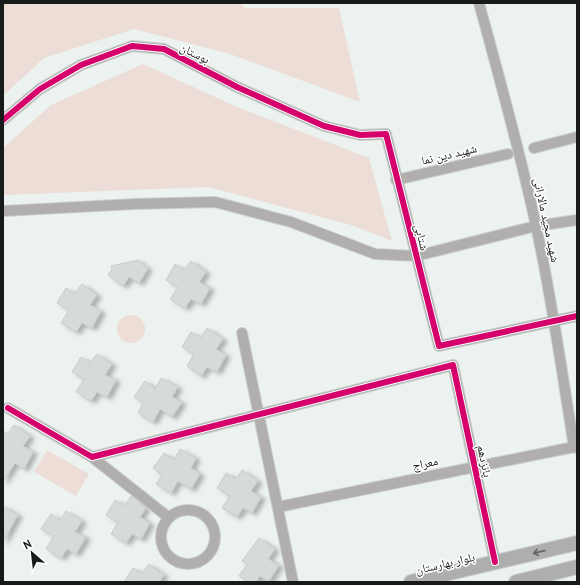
<svg xmlns="http://www.w3.org/2000/svg" width="580" height="585" font-family="'PT Sans','Noto Naskh Arabic',sans-serif">
  <style>
    .green { fill: #ecddd7 }
    .building { fill: #d5dbd8; stroke: #c8cdcb; filter: url(#shadow) }
    .lines { fill: none; stroke-linecap: round; stroke-linejoin: round }
    .street-casing { stroke: #cbcfcd; stroke-width: 12 }
    .secondary-casing { stroke: #cbcfcd; stroke-width: 16 }
    .street { stroke: #b0afae; stroke-width: 10 }
    .secondary { stroke: #aeaead; stroke-width: 14 }
    .cycleway-casing { stroke: #fff; stroke-width: 8 }
    .cycleway { stroke: #d6006c; stroke-width: 6 }
    .oneway { stroke: #626463 }
    .labels { text-anchor: middle; dominant-baseline: central; stroke-width: 3; stroke-linejoin: round; paint-order: stroke }
    .street-label { font-size: 12px; fill: #161b19; stroke: #fff }
  </style>
  <defs>
    <filter id="shadow"><feDropShadow dx="4.5" dy="2.5" stdDeviation="2" flood-color="#0004"/></filter>
  </defs>
  <rect width="100%" height="100%" fill="#ecf2ef"/>
  <path class="green" d="M 3,3 L 240,3 L 245,8 L 339,8 L 360,102 L 230,54 L 134,29 L 44,58 L 3,96 Z
    M 143,64 L 237,107 L 369,158 L 392,241 L 351,225 L 208,187 L 3,195 L 3,148 L 51,105 Z
    M117 329a14 14 0 1 1 28 0a14 14 0 1 1-28 0Z
    M 47,450 L 89,474 L 76,496 L 34,472 Z"/>
  <path class="building" d="M 139,260 L 140,263 L 148,268 L 139,283 L 129,277 L 123,286 L 108,275 L 112,269 L 111,266 Z
    M 191,261 L 206,272 L 199,282 L 210,288 L 201,304 L 191,299 L 185,308 L 170,299 L 178,287 L 166,280 L 175,264 L 184,270 Z
    M 82,284 L 97,295 L 90,305 L 101,311 L 92,328 L 82,323 L 76,332 L 61,323 L 69,310 L 57,303 L 66,288 L 75,294 Z
    M 207,328 L 223,339 L 216,349 L 226,355 L 217,372 L 207,367 L 201,376 L 187,366 L 194,354 L 182,347 L 191,332 L 201,338 Z
    M 97,354 L 112,364 L 105,375 L 116,380 L 107,397 L 97,392 L 91,401 L 76,392 L 84,379 L 72,372 L 81,357 L 90,363 Z
    M 161,378 L 178,387 L 172,397 L 182,402 L 172,417 L 160,409 L 153,422 L 138,413 L 143,403 L 134,397 L 145,381 L 155,389 Z
    M 14,425 L 30,436 L 23,446 L 33,452 L 24,469 L 15,463 L 3,482 L 3,431 L 8,434 Z
    M 180,449 L 196,458 L 191,468 L 200,474 L 191,489 L 178,481 L 171,493 L 156,484 L 162,475 L 153,468 L 164,453 L 174,460 Z
    M 242,470 L 258,481 L 251,491 L 261,497 L 252,513 L 243,508 L 237,517 L 222,508 L 230,496 L 217,488 L 226,473 L 236,479 Z
    M 131,496 L 146,508 L 140,517 L 150,523 L 141,539 L 132,534 L 126,543 L 111,534 L 118,522 L 106,515 L 115,500 L 125,505 Z
    M 3,506 L 18,515 L 3,542 Z
    M 66,511 L 82,521 L 75,532 L 86,537 L 76,554 L 67,549 L 61,558 L 46,549 L 54,536 L 41,529 L 51,514 L 60,520 Z
    M 259,538 L 275,549 L 268,559 L 279,565 L 269,581 L 260,576 L 256,582 L 249,582 L 239,576 L 247,564 L 242,561 Z
    M 149,564 L 164,575 L 159,582 L 124,582 L 133,568 L 142,573 Z"/>
  <g class="lines">
    <defs>
      <path id="street" d="M 479,3 C 499,77 520,151 536,226 C 552,299 562,373 574,447
        M 3,120 L 40,89 L 81,65 L 132,46 L 164,49 L 237,87 L 324,126 L 360,135 L 386,134 L 439,346 L 577,316
        M 534,148 L 577,137
        M 396,180 L 508,154
        M 3,211 L 135,204 L 215,202 L 291,222 L 375,254 L 416,256 L 536,226 L 577,220
        M 242,333 L 293,582
        M 8,408 L 92,457 L 453,365 L 495,562
        M 92,457 L 168,517
        M 278,507 L 574,447 L 577,448
        M161 537a27 27 0 1 1 54 0a27 27 0 1 1-54 0Z"/>
      <path id="secondary" d="M 411,582 L 577,543
        M 516,582 L 577,567"/>
    </defs>
    <use href="#street" class="street-casing"/>
    <use href="#secondary" class="secondary-casing"/>
    <use href="#street" class="street"/>
    <use href="#secondary" class="secondary"/>
    <defs>
      <path id="cycleway" d="M 3,120 L 40,89 L 81,65 L 132,46 L 164,49 L 237,87 L 324,126 L 360,135 L 386,134 L 439,346 L 577,316
        M 8,408 L 92,457 L 453,365 L 495,562"/>
    </defs>
    <use href="#cycleway" class="cycleway-casing"/>
    <use href="#cycleway" class="cycleway"/>
  </g>
  <defs><path id="oneway-shaft" d="M-6 0H5M1.5-3L5.5 0L1.5 3" fill="none" stroke-width="1.6" stroke-linecap="round" stroke-linejoin="round"/></defs>
  <use class="oneway" href="#oneway-shaft" transform="translate(539 552) rotate(167)"/>
  <g class="labels">
    <g class="street-label">
      <text transform="translate(195 53) rotate(27)">بوستان</text>
      <text transform="translate(449 154) rotate(-13)">شهید دین نما</text>
      <text transform="translate(547 220) rotate(78)">شهید مجید مالارانی</text>
      <text transform="translate(422 237) rotate(76)">شتابی</text>
      <text transform="translate(485 461) rotate(78)">پانزدهم</text>
      <text transform="translate(425 463) rotate(-12)">معراج</text>
      <text transform="translate(445 563) rotate(-13)">بلوار بهارستان</text>
    </g>
  </g>
  <rect width="580" height="585" fill="none" stroke="#161b19" stroke-width="8"/>
  <g transform="translate(32 553) rotate(332)" stroke="#ffffff" stroke-width="3" paint-order="stroke">
  <path d="M0-3L7 15L0 10L-7 15Z" fill="#161b19"/>
  <text y="-6" font-size="11" font-weight="bold" text-anchor="middle" fill="#161b19">N</text>
  </g>
</svg>
